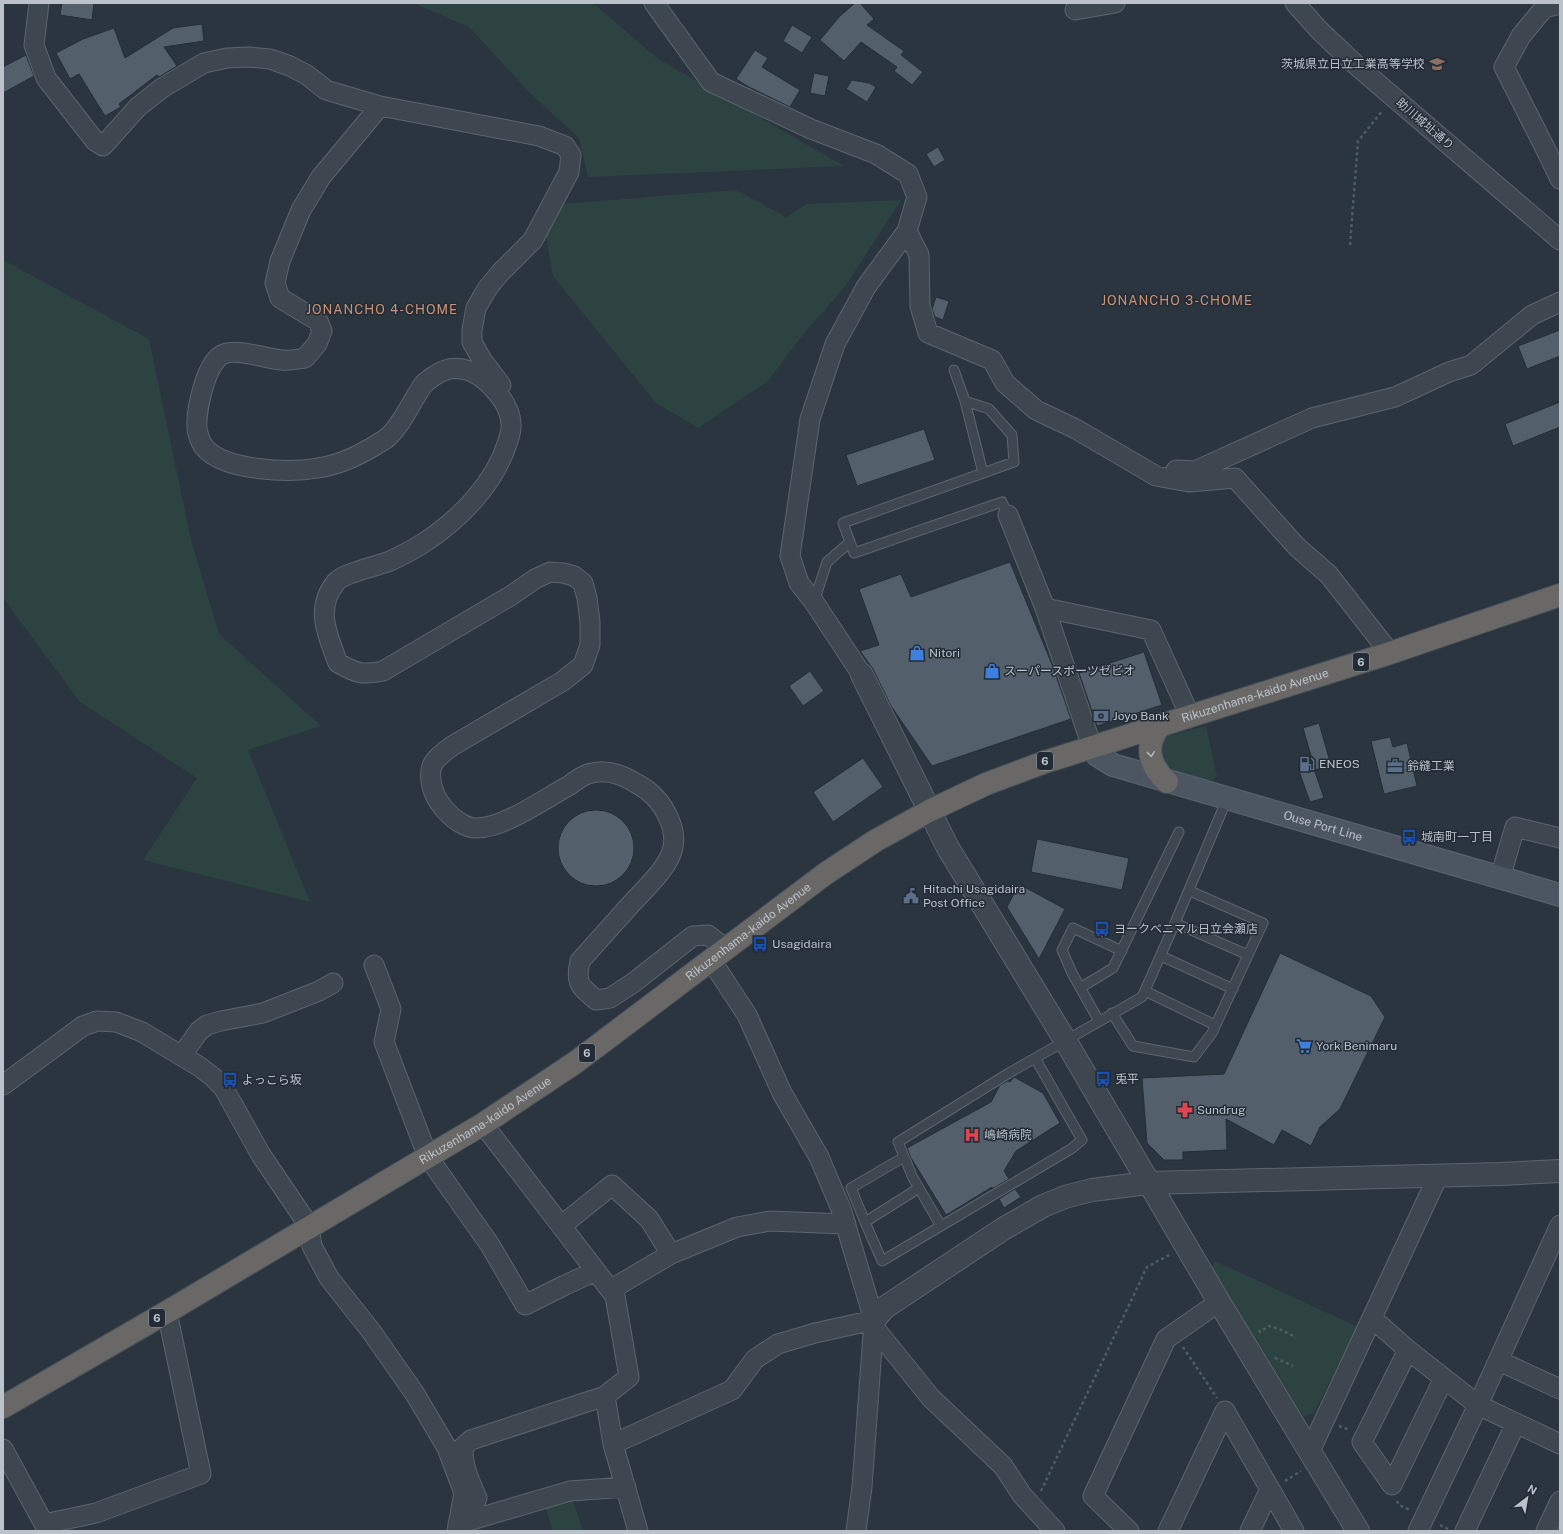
<svg xmlns="http://www.w3.org/2000/svg" width="1563" height="1534" font-family="'Public Sans','Noto Sans JP',sans-serif">
  <style>
    .green { fill: #2d4342 }
    .building { fill: #53606b; stroke: #252e38 }
    .lines { fill: none; stroke-linecap: round; stroke-linejoin: round }
    .service-casing { stroke: #5c656e; stroke-width: 11 }
    .minor-casing { stroke: #5c656e; stroke-width: 21 }
    .tertiary-casing { stroke: #5c656e; stroke-width: 24 }
    .secondary-casing { stroke: #5c656e; stroke-width: 24 }
    .trunk-casing { stroke: #49525b; stroke-width: 24 }
    .path { stroke: #4c5f60; stroke-width: 2.5; stroke-dasharray: 3 3; stroke-linecap: butt }
    .service { stroke: #3e4750; stroke-width: 9 }
    .minor { stroke: #3e4750; stroke-width: 19 }
    .tertiary { stroke: #3e4750; stroke-width: 22 }
    .secondary { stroke: #4c5663; stroke-width: 22 }
    .trunk { stroke: #696866; stroke-width: 22 }
    .oneway { stroke: #afb4bb }
    .labels { text-anchor: middle; dominant-baseline: central; stroke-width: 3; stroke-linejoin: round; paint-order: stroke }
    .shield { fill: #232c36; stroke: #8d959e; stroke-width: 1 }
    .shield-label { font-size: 11px; font-weight: bold; fill: #bbc2ca }
    .poi-label { font-size: 12px; fill: #bbc2ca; stroke: #232c36; text-anchor: start }
    .street-label { font-size: 12px; fill: #bbc2ca; stroke: #232c36 }
    .neighbourhood-label { font-size: 13px; letter-spacing: 1px; fill: #cc9475; stroke: #232c36 }
  </style>
  <rect width="100%" height="100%" fill="#2a3540"/>
  <path class="green" d="M 413,3 L 593,3 L 658,59 L 844,166 L 588,177 L 579,138 L 531,94 L 469,27 Z
    M 736,190 L 786,217 L 807,204 L 901,200 L 845,287 L 805,332 L 768,381 L 698,428 L 656,403 L 553,276 L 546,234 L 562,204 Z
    M 3,260 L 149,339 L 191,540 L 219,634 L 321,726 L 248,750 L 310,902 L 143,860 L 197,778 L 80,702 L 3,598 Z
    M 1206,726 L 1217,776 L 1208,786 L 1169,775 L 1160,754 L 1163,737 Z
    M 1215,1261 L 1358,1327 L 1314,1413 L 1299,1418 L 1210,1271 Z
    M 570,1491 L 583,1531 L 553,1531 L 543,1500 Z"/>
  <path class="building" d="M 62,3 L 94,3 L 92,20 L 60,15 Z
    M 855,3 L 860,3 L 874,19 L 867,25 L 904,51 L 901,55 L 923,72 L 912,85 L 894,71 L 897,67 L 861,42 L 844,61 L 820,40 L 839,17 Z
    M 202,24 L 204,41 L 164,47 L 177,66 L 159,77 L 157,75 L 119,104 L 121,107 L 105,116 L 79,74 L 70,79 L 56,53 L 83,39 L 114,28 L 125,58 L 173,28 Z
    M 792,25 L 812,37 L 802,53 L 783,41 Z
    M 755,50 L 768,58 L 762,67 L 800,90 L 790,107 L 749,87 L 736,79 Z
    M 26,55 L 34,76 L 3,93 L 3,67 Z
    M 814,73 L 829,76 L 825,96 L 810,93 Z
    M 852,80 L 869,83 L 876,87 L 867,102 L 846,89 Z
    M 938,147 L 945,160 L 934,167 L 926,154 Z
    M 936,297 L 949,301 L 943,320 L 935,317 L 932,309 Z
    M 1560,330 L 1560,356 L 1527,369 L 1518,346 Z
    M 1560,402 L 1560,427 L 1513,446 L 1505,424 Z
    M 924,429 L 935,460 L 857,486 L 846,455 Z
    M 1010,562 L 1053,667 L 1071,719 L 932,766 L 891,706 L 873,669 L 860,651 L 879,645 L 859,589 L 901,574 L 911,597 Z
    M 1144,652 L 1162,705 L 1097,726 L 1079,673 Z
    M 810,671 L 824,691 L 803,706 L 789,686 Z
    M 1319,723 L 1331,765 L 1315,770 L 1303,728 Z
    M 1390,737 L 1393,747 L 1407,743 L 1417,786 L 1384,794 L 1371,741 Z
    M 863,758 L 883,787 L 833,822 L 813,792 Z
    M 1313,766 L 1324,798 L 1310,802 L 1299,771 Z
    M558 848a38 38 0 1 1 76 0a38 38 0 1 1-76 0Z
    M 1037,839 L 1129,858 L 1122,890 L 1031,872 Z
    M 1019,884 L 1065,909 L 1039,959 L 1007,907 Z
    M 1280,953 L 1371,996 L 1385,1017 L 1340,1109 L 1320,1127 L 1311,1146 L 1282,1130 L 1274,1145 L 1226,1119 L 1227,1150 L 1183,1152 L 1183,1160 L 1164,1160 L 1147,1143 L 1142,1078 L 1224,1074 Z
    M 1014,1077 L 1043,1093 L 1060,1123 L 1016,1151 L 1004,1171 L 1009,1179 L 992,1189 L 992,1187 L 946,1215 L 911,1158 L 907,1148 L 991,1102 L 1000,1085 L 1008,1081 L 1010,1082 Z
    M 1015,1189 L 1021,1197 L 1004,1208 L 999,1199 Z"/>
  <g class="lines">
    <defs>
      <path id="service" d="M 954,370 L 965,401
        M 983,473 L 965,401 L 989,409 L 1012,435 L 1014,462 L 843,523 L 854,553 L 1002,502 L 1008,515
        M 814,602 L 827,562 L 850,542
        M 1175,923 L 1248,955
        M 1161,956 L 1233,989
        M 1080,988 L 1113,968 L 1179,832
        M 1145,991 L 1215,1025
        M 1112,1013 L 1133,1046 L 1194,1057 L 1212,1033 L 1263,923 L 1190,891
        M 1099,1021 L 1072,973 L 1062,950 L 1073,928 L 1122,951
        M 1035,1058 L 1082,1140 L 1071,1149 L 941,1226 L 913,1178 L 898,1142 L 1009,1073 L 1142,997 L 1175,923 L 1227,799
        M 919,1188 L 865,1222 L 882,1261 L 941,1226
        M 865,1222 L 851,1188 L 904,1157"/>
      <path id="minor" d="M 39,3 L 34,45 L 46,78 L 95,141 L 103,146 L 138,107 L 162,88 L 204,63 L 227,58 L 249,57 L 270,59 L 290,66 L 307,75 L 326,90 L 380,106 L 321,177 L 301,210 L 280,261 L 275,283 L 280,298 L 318,321 L 322,331 L 317,344 L 305,358 C 298,359 290,361 282,360 C 267,359 237,348 224,354 C 206,360 196,410 197,427 C 197,433 201,444 205,448 C 225,471 289,473 318,468 C 339,465 358,456 376,445 C 380,442 385,440 388,437 C 403,423 411,402 423,385 C 426,381 430,379 434,376 C 458,359 482,373 499,395 C 506,403 512,417 511,428 C 511,432 509,437 508,441 C 495,484 459,520 422,544 C 412,550 401,556 390,561 C 378,566 343,573 336,582 C 314,609 328,636 338,663 C 358,674 362,675 383,671 L 512,595 L 535,579 L 550,572 L 563,573 L 574,576 L 583,583 L 587,598 L 590,622 L 590,645 L 583,665 L 563,681 L 452,746 C 444,752 432,760 431,770 C 429,786 436,800 446,811 C 453,819 467,829 477,828 C 504,828 546,798 570,785 C 575,781 582,776 588,774 C 610,767 629,778 647,790 C 663,802 677,827 673,847 C 670,866 645,889 632,903 C 615,922 597,942 580,961 C 575,984 580,986 596,1000 L 610,998 L 633,983 L 693,936 L 708,935 L 726,949
        M 654,3 L 711,82 L 811,129 L 876,154 L 908,174 L 917,197 L 907,231 L 866,287 L 835,344 L 810,419 L 790,556 L 799,583 L 814,602 L 862,675
        M 1079,3 L 1075,10 L 1115,3
        M 1295,3 L 1319,30 L 1356,65 L 1560,240
        M 1560,4 L 1544,8 L 1521,36 L 1504,67 L 1546,150 L 1560,179
        M 380,106 L 539,136 L 565,146 L 571,155 L 569,172 L 533,240 L 500,273 L 487,289 L 476,308 L 472,330 L 472,342 L 482,360 L 501,385
        M 907,231 L 919,255 L 920,306 L 928,333 L 992,360 L 1005,383 L 1036,410 L 1076,429 L 1156,476 L 1189,482 L 1235,478 L 1297,547 L 1329,575 L 1390,653
        M 1176,470 L 1195,471 L 1312,418 L 1395,397 L 1449,372 L 1471,365 L 1532,315 L 1560,302
        M 1008,515 L 1045,608 L 1092,747
        M 1045,608 L 1151,630 L 1190,716
        M 1500,878 L 1515,827 L 1560,838
        M 711,960 L 747,1015 L 782,1093 L 819,1157 L 841,1209 L 874,1320 L 862,1487 L 856,1531
        M 374,965 L 391,1009 L 384,1042 L 428,1157 L 490,1245 L 525,1305 L 565,1285 L 596,1271
        M 182,1055 L 199,1031 L 207,1025 L 221,1021 L 263,1013 L 319,991 L 333,983
        M 3,1085 L 83,1026 L 97,1021 L 116,1022 L 142,1032 L 200,1067 L 213,1077 L 223,1087 L 261,1155 L 309,1226 L 312,1246 L 329,1278 L 371,1331 L 415,1394 L 447,1448 L 464,1493 L 457,1531
        M 483,1124 L 615,1296 L 629,1377 L 605,1396 L 613,1444 L 732,1390 L 755,1359 L 778,1344 L 815,1333 L 874,1320
        M 1560,1225 L 1478,1405 L 1560,1444
        M 561,1226 L 612,1185 L 649,1219 L 671,1254
        M 610,1290 L 671,1254 L 737,1227 L 770,1221 L 846,1224
        M 1372,1318 L 1408,1350 L 1478,1405 L 1418,1531
        M 873,1326 L 931,1398 L 1003,1466 L 1022,1495 L 1055,1531
        M 1408,1350 L 1362,1442 L 1392,1485 L 1444,1378
        M 1499,1361 L 1560,1389
        M 613,1444 L 638,1531
        M 3,1449 L 48,1531
        M 1310,1451 L 1438,1176
        M 464,1493 L 472,1502 L 475,1502 L 477,1498 C 470,1482 462,1465 463,1447 L 471,1440 L 605,1396
        M 44,1524 L 96,1513 L 201,1474 L 167,1312
        M 458,1524 L 570,1491 L 626,1487
        M 1129,1531 L 1093,1496 L 1166,1339 L 1219,1302
        M 1168,1531 L 1225,1411 L 1294,1531
        M 1250,1531 L 1270,1489
        M 1465,1531 L 1516,1423
        M 1546,1531 L 1560,1501"/>
      <path id="tertiary" d="M 862,675 L 948,848 L 1065,1040 L 1219,1302 L 1358,1531
        M 874,1320 L 884,1308 L 1003,1229 L 1043,1206 L 1065,1197 L 1092,1190 L 1148,1183 L 1501,1174 L 1560,1171"/>
      <g id="secondary">
        <path id="s1" d="M 1092,747 L 1097,755 L 1113,765 L 1560,895"/>
      </g>
      <g id="trunk">
        <path d="M 1161,724 C 1144,745 1148,764 1167,782"/>
        <path id="s2" d="M 3,1407 L 167,1312 L 483,1124 L 576,1062 L 825,874 L 875,841 L 929,811 L 986,784 L 1045,762 L 1390,653 L 1560,595"/>
      </g>
    </defs>
    <use href="#service" class="service-casing"/>
    <use href="#minor" class="minor-casing"/>
    <use href="#tertiary" class="tertiary-casing"/>
    <use href="#secondary" class="secondary-casing"/>
    <use href="#trunk" class="trunk-casing"/>
    <path class="path" d="M 1350,245 L 1358,141 L 1383,110
      M 1259,1330 L 1260,1332 L 1269,1326 L 1279,1329 L 1296,1337
      M 1183,1347 L 1217,1398
      M 1275,1358 L 1293,1366
      M 1339,1426 L 1350,1430
      M 1285,1481 L 1301,1471
      M 1041,1491 L 1147,1267 L 1171,1254
      M 1397,1501 L 1399,1505 L 1410,1510
      M 1440,1525 L 1450,1530"/>
    <use href="#service" class="service"/>
    <use href="#minor" class="minor"/>
    <use href="#tertiary" class="tertiary"/>
    <use href="#secondary" class="secondary"/>
    <use href="#trunk" class="trunk"/>
  </g>
  <defs><path id="oneway-chevron" d="M-2-3.5L2.5 0L-2 3.5" fill="none" stroke-width="1.6" stroke-linecap="round" stroke-linejoin="round"/></defs>
  <use class="oneway" href="#oneway-chevron" transform="translate(1151 754) rotate(84)"/>
  <defs>
    <symbol id="school-bare" viewBox="-9 -9 18 18"><path d="M0-5L7-2L0 1L-7-2ZM-4 1L0 2.5L4 1V4Q0 6-4 4Z" fill="#8d6e63" stroke="#232c36" stroke-width="2.5" paint-order="stroke"/></symbol>
    <symbol id="shop-bare" viewBox="-9 -9 18 18"><path d="M-5-2.5h2.3a2.7 3.5 0 0 1 5.4 0H5L5.5 6h-11ZM-1.5-2.5h3a1.5 2.3 0 0 0-3 0Z" fill="#3f7fe0" stroke="#232c36" stroke-width="2.5" paint-order="stroke"/></symbol>
    <symbol id="bank-bare" viewBox="-9 -9 18 18"><path d="M-6-4H6V4H-6ZM0-2.3a2.3 2.3 0 1 0 0 4.6a2.3 2.3 0 1 0 0-4.6Z" fill="#5c6f8a" stroke="#232c36" stroke-width="2.5" paint-order="stroke"/></symbol>
    <symbol id="fuel-bare" viewBox="-9 -9 18 18"><path d="M-5.5-6h7V0h2V4h1.3V-2.5L3-4.5l.8-.8L6-3V5H2.5V1h-1V6h-7ZM-4.2-4.7v3.2H.2V-4.7Z" fill="#5c6f8a" stroke="#232c36" stroke-width="2.5" paint-order="stroke"/></symbol>
    <symbol id="office-bare" viewBox="-9 -9 18 18"><path d="M-6-3h4V-5.5h4V-3h4V5H-6ZM-1-4.5V-3h2v-1.5ZM-6 0V1H6V0Z" fill="#5c6f8a" stroke="#232c36" stroke-width="2.5" paint-order="stroke"/></symbol>
    <symbol id="bus-bare" viewBox="-9 -9 18 18"><path d="M-5-6H5V4H4V6H2V4H-2V6H-4V4H-5ZM-3.5-4V0h7V-4ZM-3.5 1.2v1.5H-2V1.2ZM2 1.2v1.5H3.5V1.2Z" fill="#1a4fb4" stroke="#232c36" stroke-width="2.5" paint-order="stroke"/></symbol>
    <symbol id="civic-bare" viewBox="-9 -9 18 18"><path d="M-.6-6.5H3V-4.5H.6V-3L4-1V1h2V6H-6V1h2V-1L-.6-3ZM-1.2 2.5V6h2.4V2.5Z" fill="#5c6f8a" stroke="#232c36" stroke-width="2.5" paint-order="stroke"/></symbol>
    <symbol id="supermarket-bare" viewBox="-9 -9 18 18"><path d="M-6-5.5h2.5l.6 2H6L4.5 2H-2.5L-4.4-4H-6ZM-1.5 3.2a1.3 1.3 0 1 0 .1 0ZM3 3.2a1.3 1.3 0 1 0 .1 0Z" fill="#3f7fe0" stroke="#232c36" stroke-width="2.5" paint-order="stroke"/></symbol>
    <symbol id="pharmacy-bare" viewBox="-9 -9 18 18"><path d="M-2-6h4v4h4v4h-4v4h-4v-4h-4v-4h4Z" fill="#e0444e" stroke="#232c36" stroke-width="2.5" paint-order="stroke"/></symbol>
    <symbol id="hospital-bare" viewBox="-9 -9 18 18"><path d="M-5-5h3v3.5h4V-5h3V5h-3V1.5h-4V5h-3Z" fill="#e0444e" stroke="#232c36" stroke-width="2.5" paint-order="stroke"/></symbol>
  </defs>
  <g fill-rule="evenodd">
    <use href="#school-bare" x="1426" y="53" width="22" height="22"/>
    <use href="#shop-bare" x="906" y="642" width="22" height="22"/>
    <use href="#shop-bare" x="981" y="660" width="22" height="22"/>
    <use href="#bank-bare" x="1090" y="705" width="22" height="22"/>
    <use href="#fuel-bare" x="1296" y="753" width="22" height="22"/>
    <use href="#office-bare" x="1384" y="755" width="22" height="22"/>
    <use href="#bus-bare" x="1398" y="826" width="22" height="22"/>
    <use href="#civic-bare" x="900" y="885" width="22" height="22"/>
    <use href="#bus-bare" x="1091" y="918" width="22" height="22"/>
    <use href="#bus-bare" x="749" y="933" width="22" height="22"/>
    <use href="#supermarket-bare" x="1293" y="1035" width="22" height="22"/>
    <use href="#bus-bare" x="1092" y="1068" width="22" height="22"/>
    <use href="#bus-bare" x="219" y="1069" width="22" height="22"/>
    <use href="#pharmacy-bare" x="1174" y="1099" width="22" height="22"/>
    <use href="#hospital-bare" x="961" y="1124" width="22" height="22"/>
  </g>
  <g class="labels">
    <g class="shield">
      <rect x="1353" y="653" width="16" height="18" rx="3"/>
      <rect x="1037" y="752" width="16" height="18" rx="3"/>
      <rect x="579" y="1044" width="16" height="18" rx="3"/>
      <rect x="149" y="1309" width="16" height="18" rx="3"/>
    </g>
    <g class="shield-label">
      <text x="1361" y="662">6</text>
      <text x="1045" y="761">6</text>
      <text x="587" y="1053">6</text>
      <text x="157" y="1318">6</text>
    </g>
    <g class="poi-label">
      <text x="1425" y="64" text-anchor="end">茨城県立日立工業高等学校</text>
      <text x="929" y="653">Nitori</text>
      <text x="1004" y="671">スーパースポーツゼビオ</text>
      <text x="1113" y="716">Joyo Bank</text>
      <text x="1319" y="764">ENEOS</text>
      <text x="1407" y="766">鈴縫工業</text>
      <text x="1421" y="837">城南町一丁目</text>
      <text x="923" y="889">Hitachi Usagidaira<tspan x="923" dy="14">Post Office</tspan></text>
      <text x="1114" y="929">ヨークベニマル日立会瀬店</text>
      <text x="772" y="944">Usagidaira</text>
      <text x="1316" y="1046">York Benimaru</text>
      <text x="1115" y="1079">兎平</text>
      <text x="242" y="1080">よっこら坂</text>
      <text x="1197" y="1110">Sundrug</text>
      <text x="984" y="1135">嶋崎病院</text>
    </g>
    <g class="street-label">
      <text transform="translate(1425 124) rotate(41)">助川城址通り</text>
      <text stroke="none"><textPath href="#s2" startOffset="1449">Rikuzenhama-kaido Avenue</textPath></text>
      <text stroke="none"><textPath href="#s1" startOffset="247">Ouse Port Line</textPath></text>
      <text stroke="none"><textPath href="#s2" startOffset="885">Rikuzenhama-kaido Avenue</textPath></text>
      <text stroke="none"><textPath href="#s2" startOffset="561">Rikuzenhama-kaido Avenue</textPath></text>
    </g>
    <g class="neighbourhood-label">
      <text x="1177" y="300">JONANCHO 3-CHOME</text>
      <text x="382" y="309">JONANCHO 4-CHOME</text>
    </g>
  </g>
  <rect width="1563" height="1534" fill="none" stroke="#bbc2ca" stroke-width="8"/>
  <g transform="translate(1527 1498) rotate(31)" stroke="#232c36" stroke-width="3" paint-order="stroke">
  <path d="M0-3L7 15L0 10L-7 15Z" fill="#bbc2ca"/>
  <text y="-6" font-size="11" font-weight="bold" text-anchor="middle" fill="#bbc2ca">N</text>
  </g>
</svg>
